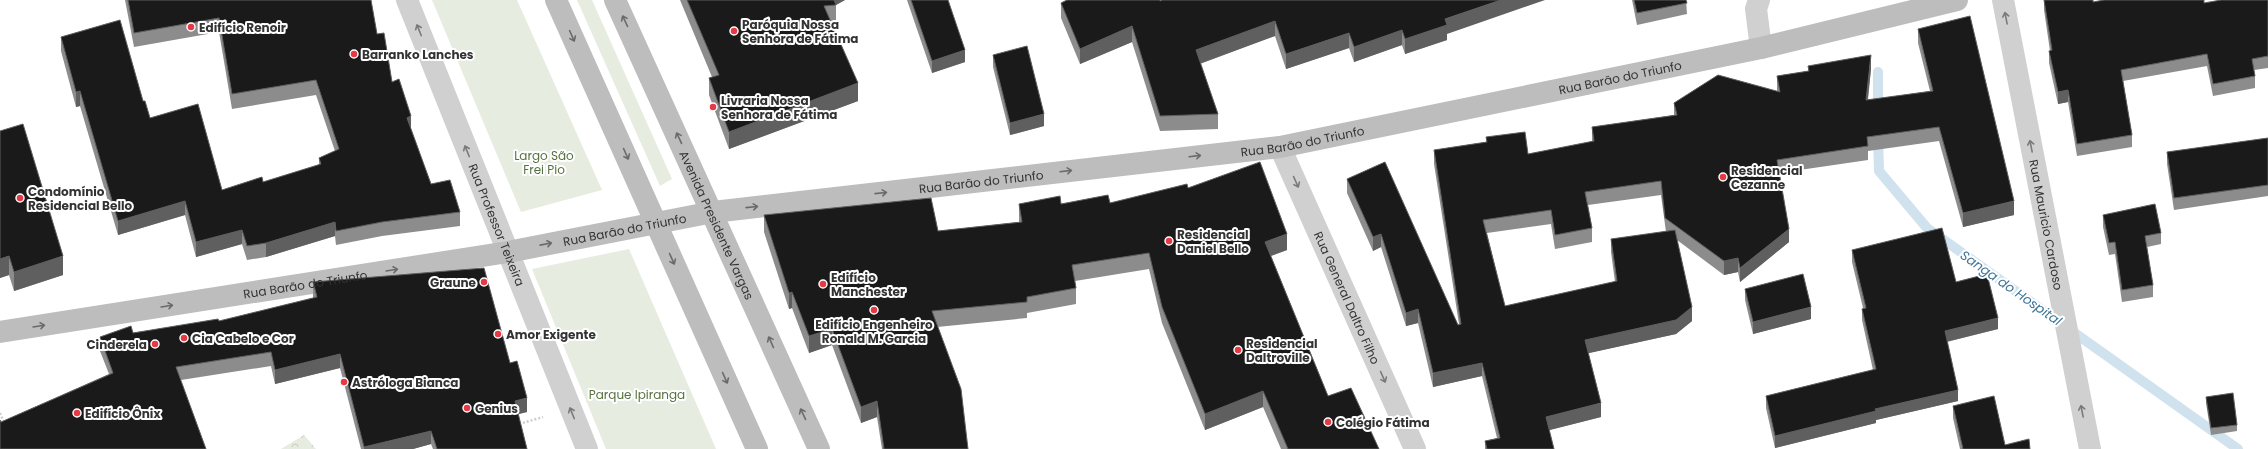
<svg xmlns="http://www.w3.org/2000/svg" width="2268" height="449" font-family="Poppins,sans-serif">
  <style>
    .green { fill: #e6ecdf }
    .forest { fill: url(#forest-crowns) }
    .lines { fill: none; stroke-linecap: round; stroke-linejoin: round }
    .stream { stroke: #cfe2ee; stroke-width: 10 }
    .path { stroke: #cdcdcd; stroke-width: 2.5; stroke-dasharray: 2 2; stroke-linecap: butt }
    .street { stroke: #d0d0d0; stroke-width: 22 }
    .secondary { stroke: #bdbdbd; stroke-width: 22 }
    .wall { fill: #8c8c8c; fill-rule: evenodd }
    .shaded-wall { fill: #5f5f5f }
    .building { fill: #1a1a1a; stroke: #5f5f5f }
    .oneway { stroke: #7a7a7a }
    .oneway2 { stroke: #6a6a6a }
    .poi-dot { fill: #e63946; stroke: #fff; stroke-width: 1.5 }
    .labels { text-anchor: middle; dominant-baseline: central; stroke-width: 4; stroke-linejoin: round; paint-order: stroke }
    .poi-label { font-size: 12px; font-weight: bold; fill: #333; stroke: #fff; text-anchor: start }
    .street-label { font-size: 12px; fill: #333; stroke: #fff }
    .park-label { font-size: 12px; fill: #56703f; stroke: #fff }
    .water-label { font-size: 13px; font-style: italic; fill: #3f7597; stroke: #fff }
  </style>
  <defs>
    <pattern id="forest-crowns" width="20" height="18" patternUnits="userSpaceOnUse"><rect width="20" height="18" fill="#e6ecdf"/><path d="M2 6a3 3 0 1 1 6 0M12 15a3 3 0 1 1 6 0" fill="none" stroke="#c6cbc0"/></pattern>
  </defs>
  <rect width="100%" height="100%" fill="#fff"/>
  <path class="green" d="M 432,0 L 517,0 L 602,190 L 521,212 Z
    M 577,0 L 592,0 L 672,179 L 660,186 Z
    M 629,249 L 716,449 L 606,449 L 532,269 Z"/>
  <path class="forest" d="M 304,435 L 316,449 L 281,449 Z"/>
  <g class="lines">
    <path class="stream" d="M 1878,72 L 1878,112
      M 1878,136 L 1879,171 L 1927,228 L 2238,449"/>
    <path class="path" d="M 0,413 L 4,423
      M 519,424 L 543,417"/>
    <g class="street">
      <path id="s1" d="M 407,0 L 587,449"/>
      <path d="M 1759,0 L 1756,9 L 1761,48"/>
      <path id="s2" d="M 2003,0 L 2090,449"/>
      <path id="s3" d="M 1280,147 L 1415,449"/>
    </g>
    <g class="secondary">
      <path d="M 556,0 L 757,449"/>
      <path id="s4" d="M 615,0 L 819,449"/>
      <path id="s5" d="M 0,332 L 508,252 L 713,212 L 1280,147 L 1761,48 L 1957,0"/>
    </g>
  </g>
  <path class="wall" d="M 125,0 L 371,0 L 377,34 L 392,82 L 411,130 L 431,184 L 460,212 L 460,226 L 382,236 L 336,245 L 335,236 L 266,257 L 247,260 L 242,244 L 196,257 L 185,215 L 118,235 L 80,106 L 76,107 L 61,51 L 61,37 L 143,101 L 150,118 L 222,190 L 263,182 L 319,165 L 319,158 L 335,151 L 316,95 L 232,109 L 219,32 L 134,47 Z
    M 680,0 L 845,0 L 836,5 L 836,22 L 831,22 L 858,101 L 729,149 L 709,95 L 709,78 L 712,77 Z
    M 907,0 L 948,0 L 965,62 L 932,73 Z
    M 1632,0 L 1686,0 L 1687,14 L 1637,25 Z
    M 2044,0 L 2093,2 L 2204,3 L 2268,0 L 2268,68 L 2254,70 L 2255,76 L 2255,88 L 2213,96 L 2207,66 L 2123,81 L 2132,135 L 2132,147 L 2077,156 L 2068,102 L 2058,104 L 2049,63 L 2049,51 L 2050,51 L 2044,10 Z
    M 1160,1 L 1447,34 L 1447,40 L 1405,54 L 1402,45 L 1354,62 L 1349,48 L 1286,69 L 1275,36 L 1200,64 L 1218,114 L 1218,129 L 1160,131 L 1132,42 L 1080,64 L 1061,18 L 1061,3 Z
    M 1918,29 L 2014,215 L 1963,227 L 1939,141 L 1868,151 L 1868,160 L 1779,173 L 1789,242 L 1740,282 L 1738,272 L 1724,275 L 1677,240 L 1692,321 L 1676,334 L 1588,353 L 1601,417 L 1549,430 L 1554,449 L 1485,449 L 1485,441 L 1497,438 L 1482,376 L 1433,387 L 1418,323 L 1406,326 L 1381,247 L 1373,251 L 1347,193 L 1347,179 L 1458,325 L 1459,324 L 1434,164 L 1434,150 L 1486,142 L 1486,137 L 1528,154 L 1592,142 L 1592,127 L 1674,115 L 1674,103 L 1777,92 L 1777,76 L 1808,71 L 1808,66 L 1871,69 L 1868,100 L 1930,91 L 1918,43 ZM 1661,195 L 1666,232 L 1611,239 L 1611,252 L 1615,282 L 1505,306 L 1487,233 L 1551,224 L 1555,249 L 1592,242 L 1592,228 L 1588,205 Z
    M 993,55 L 1044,126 L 1010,135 L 993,67 Z
    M 0,131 L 63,275 L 14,291 L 9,275 L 0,278 Z
    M 2268,138 L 2268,196 L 2174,210 L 2167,164 L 2167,152 Z
    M 1188,188 L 1287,250 L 1271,256 L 1328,396 L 1379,449 L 1281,449 L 1263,407 L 1205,430 L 1162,323 L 1149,269 L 1075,281 L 1076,288 L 1076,304 L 1027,313 L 1027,318 L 937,327 L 968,449 L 882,449 L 877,417 L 861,423 L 832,345 L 809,353 L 792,308 L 789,309 L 764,232 L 764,215 L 938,231 L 1019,222 L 1019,204 L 1110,203 Z
    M 2103,215 L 2161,233 L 2161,244 L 2147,247 L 2153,285 L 2153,297 L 2122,302 L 2115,254 L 2109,255 L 2103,227 Z
    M 1852,250 L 1956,282 L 1998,329 L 1947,342 L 1958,401 L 1876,420 L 1876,423 L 1775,448 L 1766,408 L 1766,396 L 1873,370 L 1862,320 L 1862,309 L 1863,308 L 1852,262 Z
    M 313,282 L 510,363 L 527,412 L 518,414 L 527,449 L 433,449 L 431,444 L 413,449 L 361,449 L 340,368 L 275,384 L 271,366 L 181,380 L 1,422 L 109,374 L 100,351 L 100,337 L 219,321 L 313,298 Z
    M 1745,289 L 1811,319 L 1753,334 L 1745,300 Z
    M 2206,397 L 2237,425 L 2237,431 L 2211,435 L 2206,403 Z
    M 1953,406 L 2005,445 L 2030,449 L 1960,449 L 1953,418 Z"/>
  <path class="shaded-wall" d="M 830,0 L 845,0 L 836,5 Z
    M 1501,0 L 1545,0 L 1447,34 L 1447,40 L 1405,54 L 1405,39 L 1445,19 Z
    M 1275,21 L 1275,36 L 1196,65 L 1196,50 Z
    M 1132,26 L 1132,42 L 1080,64 L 1080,49 Z
    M 1402,30 L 1402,45 L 1354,62 L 1354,47 Z
    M 1349,33 L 1349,48 L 1286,69 L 1286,54 Z
    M 965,50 L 965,62 L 932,73 L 932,61 Z
    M 1871,55 L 1871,69 L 1866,114 L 1866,100 Z
    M 858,83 L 858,101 L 729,149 L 729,132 Z
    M 2068,90 L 2068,102 L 2058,104 L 2058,92 Z
    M 80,91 L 80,106 L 76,107 L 76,92 Z
    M 1044,114 L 1044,126 L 1010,135 L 1010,123 Z
    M 411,116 L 411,131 L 407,118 Z
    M 185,201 L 185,215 L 118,235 L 118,221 Z
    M 2014,201 L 2014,215 L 1963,227 L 1963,213 Z
    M 335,222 L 335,236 L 266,257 L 266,243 Z
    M 1789,229 L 1789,242 L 1740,282 L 1740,268 Z
    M 242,230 L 242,244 L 196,257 L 196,242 Z
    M 1287,234 L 1287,250 L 1265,258 L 1265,242 Z
    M 1381,234 L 1381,247 L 1373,251 L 1373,237 Z
    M 9,256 L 9,275 L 0,278 L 0,259 Z
    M 63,256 L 63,275 L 14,291 L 14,272 Z
    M 1738,258 L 1738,272 L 1724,275 L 1724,261 Z
    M 792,292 L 792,308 L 789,309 L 789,293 Z
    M 1692,307 L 1692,321 L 1676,334 L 1585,354 L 1585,340 Z
    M 1811,307 L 1811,319 L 1753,334 L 1753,322 Z
    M 1418,309 L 1418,323 L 1406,326 L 1406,313 Z
    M 1998,318 L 1998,329 L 1945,342 L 1945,331 Z
    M 832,329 L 832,345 L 809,353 L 809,336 Z
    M 340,354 L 340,368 L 275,384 L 275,370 Z
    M 1482,363 L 1482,376 L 1433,387 L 1433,373 Z
    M 1958,390 L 1958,401 L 1876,420 L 1876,423 L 1775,448 L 1775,436 L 1875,409 Z
    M 1263,391 L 1263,407 L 1205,430 L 1205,414 Z
    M 527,398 L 527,412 L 515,415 L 515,401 Z
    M 877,401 L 877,417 L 861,423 L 861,407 Z
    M 1601,403 L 1601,417 L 1546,431 L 1546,417 Z
    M 431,431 L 431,444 L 413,449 L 364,449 L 364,447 Z"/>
  <path class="building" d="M 128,0 L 371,0 L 377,34 L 384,33 L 392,82 L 399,79 L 411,116 L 407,118 L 431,184 L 450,180 L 460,212 L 382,222 L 336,231 L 335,222 L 266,243 L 247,246 L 242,230 L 196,242 L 185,201 L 118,221 L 80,91 L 76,92 L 61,37 L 120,20 L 143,101 L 145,101 L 150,118 L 198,104 L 222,190 L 262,177 L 263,182 L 321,164 L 319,158 L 339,149 L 316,80 L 232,94 L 219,18 L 134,33 Z
    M 687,0 L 834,0 L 836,5 L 824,6 L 858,83 L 729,132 L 709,78 L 719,75 Z
    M 911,0 L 948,0 L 965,50 L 932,61 Z
    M 1067,0 L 1160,0 L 1160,1 L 1162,0 L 1501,0 L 1445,19 L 1447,25 L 1405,39 L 1402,30 L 1354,47 L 1349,33 L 1286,54 L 1275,21 L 1196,50 L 1218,114 L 1160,116 L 1132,26 L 1080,49 L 1061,3 Z
    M 1634,0 L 1686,0 L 1687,3 L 1637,13 Z
    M 2044,0 L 2093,0 L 2093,2 L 2104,0 L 2204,0 L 2204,3 L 2221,0 L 2268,0 L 2268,56 L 2252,59 L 2255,76 L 2213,84 L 2207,54 L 2121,70 L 2132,135 L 2077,144 L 2068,90 L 2058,92 L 2049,51 L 2052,50 Z
    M 1970,16 L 2014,201 L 1963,213 L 1939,127 L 1867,137 L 1868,146 L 1777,160 L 1789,229 L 1740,268 L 1738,258 L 1724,261 L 1665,218 L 1661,181 L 1585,192 L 1592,228 L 1555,235 L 1551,210 L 1483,220 L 1505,306 L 1617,281 L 1611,239 L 1675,230 L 1692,307 L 1676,320 L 1585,340 L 1601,403 L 1546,417 L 1554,449 L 1487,449 L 1485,441 L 1500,438 L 1482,363 L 1433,373 L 1418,309 L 1406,313 L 1381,234 L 1373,237 L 1347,179 L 1385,162 L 1458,325 L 1461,324 L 1434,150 L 1487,142 L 1486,137 L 1525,132 L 1528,154 L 1594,141 L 1592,127 L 1677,115 L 1674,103 L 1718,75 L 1780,92 L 1777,76 L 1809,71 L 1808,66 L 1871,55 L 1866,100 L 1933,91 L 1918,29 Z
    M 1027,46 L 1044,114 L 1010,123 L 993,55 Z
    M 23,124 L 63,256 L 14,272 L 9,256 L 0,259 L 0,131 Z
    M 2268,138 L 2268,185 L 2174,198 L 2167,152 Z
    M 1260,162 L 1287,234 L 1265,242 L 1328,396 L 1351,388 L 1379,449 L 1288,449 L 1263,391 L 1205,414 L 1162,307 L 1149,253 L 1072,265 L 1076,288 L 1027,297 L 1027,302 L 932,311 L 961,389 L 968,449 L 884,449 L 877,401 L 861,407 L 832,329 L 809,336 L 792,292 L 789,293 L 764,215 L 931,198 L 938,231 L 1022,222 L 1019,204 L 1060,196 L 1061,204 L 1108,195 L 1110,203 L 1187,184 L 1188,188 Z
    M 2155,204 L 2161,233 L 2145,236 L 2153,285 L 2122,290 L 2115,242 L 2109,243 L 2103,215 Z
    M 1942,228 L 1956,282 L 1987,274 L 1998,318 L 1945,331 L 1958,390 L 1875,409 L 1876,411 L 1775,436 L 1766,396 L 1876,369 L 1862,309 L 1866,308 L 1852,250 Z
    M 484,268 L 510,363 L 517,361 L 527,398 L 515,401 L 527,449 L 437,449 L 431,431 L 364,447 L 340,354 L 275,370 L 271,352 L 176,367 L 206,449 L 0,449 L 0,420 L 1,422 L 113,373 L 100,337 L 131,326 L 133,333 L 218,319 L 219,321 L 317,297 L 313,282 Z
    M 1803,274 L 1811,307 L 1753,322 L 1745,289 Z
    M 2233,393 L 2237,425 L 2211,428 L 2206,397 Z
    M 1994,396 L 2005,445 L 2029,439 L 2030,449 L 1963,449 L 1953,406 Z"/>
  <defs><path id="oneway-shaft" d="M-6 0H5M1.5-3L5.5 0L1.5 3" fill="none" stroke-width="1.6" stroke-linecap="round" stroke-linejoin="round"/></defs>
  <g class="oneway">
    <use href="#oneway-shaft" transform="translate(2006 18) rotate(-101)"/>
    <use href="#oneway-shaft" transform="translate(419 30) rotate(-112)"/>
    <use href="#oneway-shaft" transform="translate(2031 146) rotate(-101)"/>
    <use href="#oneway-shaft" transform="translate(467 151) rotate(-112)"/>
    <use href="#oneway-shaft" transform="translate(1296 182) rotate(66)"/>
    <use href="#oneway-shaft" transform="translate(1383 377) rotate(66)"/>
    <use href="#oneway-shaft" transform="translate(2082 411) rotate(-101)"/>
    <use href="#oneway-shaft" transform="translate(572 413) rotate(-112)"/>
  </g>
  <g class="oneway2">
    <use href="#oneway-shaft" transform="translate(625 21) rotate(-115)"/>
    <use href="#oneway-shaft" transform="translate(572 36) rotate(66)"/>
    <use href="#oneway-shaft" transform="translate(679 138) rotate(-115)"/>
    <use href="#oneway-shaft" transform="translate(626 154) rotate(66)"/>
    <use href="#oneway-shaft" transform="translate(1195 156) rotate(-7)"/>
    <use href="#oneway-shaft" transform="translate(1066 171) rotate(-7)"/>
    <use href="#oneway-shaft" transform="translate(881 193) rotate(-6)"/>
    <use href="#oneway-shaft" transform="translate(752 207) rotate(-6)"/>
    <use href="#oneway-shaft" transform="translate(546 244) rotate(-11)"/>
    <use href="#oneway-shaft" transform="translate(672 259) rotate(66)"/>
    <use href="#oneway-shaft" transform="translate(392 270) rotate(-9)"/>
    <use href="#oneway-shaft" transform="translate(167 306) rotate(-9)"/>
    <use href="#oneway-shaft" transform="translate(39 326) rotate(-9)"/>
    <use href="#oneway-shaft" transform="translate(771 342) rotate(-114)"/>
    <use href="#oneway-shaft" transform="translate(725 378) rotate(66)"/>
    <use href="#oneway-shaft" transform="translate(803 414) rotate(-115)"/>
  </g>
  <g class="poi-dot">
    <circle cx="191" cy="27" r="4"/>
    <circle cx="734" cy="31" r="4"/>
    <circle cx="354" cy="54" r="4"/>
    <circle cx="713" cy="107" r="4"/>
    <circle cx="1723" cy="177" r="4"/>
    <circle cx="20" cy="198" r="4"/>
    <circle cx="1169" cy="241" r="4"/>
    <circle cx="484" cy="282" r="4"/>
    <circle cx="823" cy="284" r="4"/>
    <circle cx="874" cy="310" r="4"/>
    <circle cx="498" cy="334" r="4"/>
    <circle cx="184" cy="338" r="4"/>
    <circle cx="155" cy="344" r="4"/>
    <circle cx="1238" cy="350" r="4"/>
    <circle cx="344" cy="382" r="4"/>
    <circle cx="467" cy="408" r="4"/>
    <circle cx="77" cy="413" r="4"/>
    <circle cx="1328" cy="422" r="4"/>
  </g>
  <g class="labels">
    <g class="poi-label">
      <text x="742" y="24">Paróquia Nossa<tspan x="742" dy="14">Senhora de Fátima</tspan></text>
      <text x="199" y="27">Edifício Renoir</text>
      <text x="362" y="54">Barranko Lanches</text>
      <text x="721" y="100">Livraria Nossa<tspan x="721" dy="14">Senhora de Fátima</tspan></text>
      <text x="1731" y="170">Residencial<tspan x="1731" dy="14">Cezanne</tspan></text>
      <text x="28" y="191">Condomínio<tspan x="28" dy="14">Residencial Bello</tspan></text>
      <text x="1177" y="234">Residencial<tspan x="1177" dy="14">Daniel Bello</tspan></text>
      <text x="831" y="277">Edifício<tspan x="831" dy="14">Manchester</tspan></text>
      <text x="476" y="282" text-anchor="end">Graune</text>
      <text x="874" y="324" text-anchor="middle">Edifício Engenheiro<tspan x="874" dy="14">Ronald M. Garcia</tspan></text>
      <text x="506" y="334">Amor Exigente</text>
      <text x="192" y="338">Cia Cabelo e Cor</text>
      <text x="1246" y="343">Residencial<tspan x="1246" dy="14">Daltroville</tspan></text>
      <text x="147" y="344" text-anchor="end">Cinderela</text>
      <text x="352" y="382">Astróloga Bianca</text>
      <text x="475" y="408">Genius</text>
      <text x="85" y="413">Edifício Ônix</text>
      <text x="1336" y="422">Colégio Fátima</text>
    </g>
    <g class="street-label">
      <text stroke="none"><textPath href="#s5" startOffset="1641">Rua Barão do Triunfo</textPath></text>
      <text stroke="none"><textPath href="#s5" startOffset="1317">Rua Barão do Triunfo</textPath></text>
      <text stroke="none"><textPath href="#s5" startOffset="993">Rua Barão do Triunfo</textPath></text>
      <text stroke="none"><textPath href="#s1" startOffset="242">Rua Professor Teixeira</textPath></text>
      <text stroke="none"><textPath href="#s4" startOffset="247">Avenida Presidente Vargas</textPath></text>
      <text stroke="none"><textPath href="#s2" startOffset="229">Rua Mauricio Cardoso</textPath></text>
      <text stroke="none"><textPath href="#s5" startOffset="633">Rua Barão do Triunfo</textPath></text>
      <text stroke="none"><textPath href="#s5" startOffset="309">Rua Barão do Triunfo</textPath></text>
      <text stroke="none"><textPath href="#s3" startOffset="165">Rua General Daltro Filho</textPath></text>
    </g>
    <g class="park-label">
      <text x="544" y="155">Largo São<tspan x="544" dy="14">Frei Pio</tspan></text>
      <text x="637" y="394">Parque Ipiranga</text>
    </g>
    <g class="water-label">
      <text transform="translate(2011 288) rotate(35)">Sanga do Hospital</text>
    </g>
  </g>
</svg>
